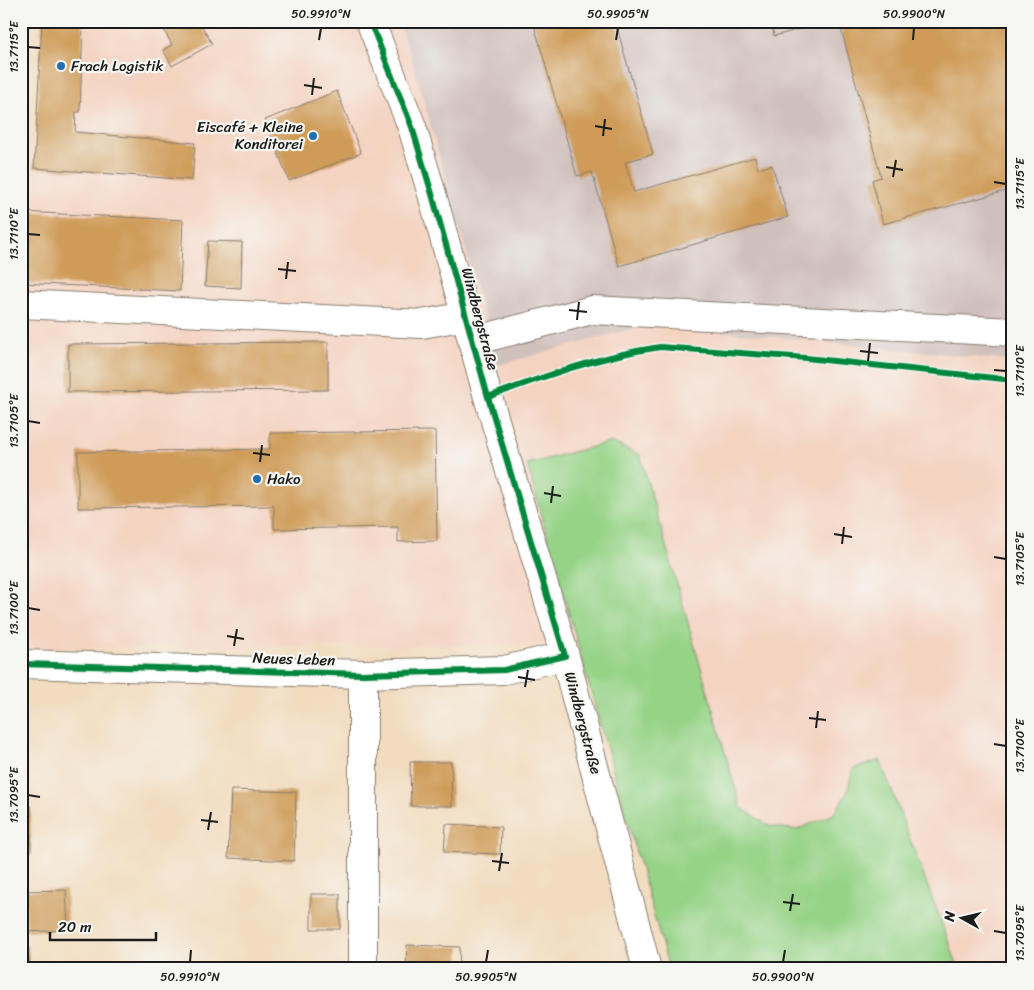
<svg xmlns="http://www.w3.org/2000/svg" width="1034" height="990" font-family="Sriracha,sans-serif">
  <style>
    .built { fill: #f4d3c1 }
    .industrial { fill: #d0c0bc }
    .green { fill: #96d387; stroke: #597852 }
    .building { fill: #cf9b59 }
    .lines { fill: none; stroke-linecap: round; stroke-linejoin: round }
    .minor-casing { stroke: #877c6e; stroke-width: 30 }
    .minor { stroke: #fff; stroke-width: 28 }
    .cycleway-casing { stroke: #f6f6f2; stroke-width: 9 }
    .cycleway { stroke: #00873e; stroke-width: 6 }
    .ticks { fill: none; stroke: #1c1c1c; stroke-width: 2 }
    .poi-dot { fill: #1f6fb2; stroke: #f6f6f2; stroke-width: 2 }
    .labels { text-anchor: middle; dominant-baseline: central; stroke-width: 4.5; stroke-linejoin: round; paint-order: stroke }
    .poi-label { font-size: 15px; fill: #1c1c1c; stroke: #f6f6f2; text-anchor: start }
    .street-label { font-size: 15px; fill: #1c1c1c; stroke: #f6f6f2 }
    .neatline { fill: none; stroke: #1c1c1c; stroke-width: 2 }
    .ticks-label { font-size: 12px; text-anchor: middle; fill: #1c1c1c }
  </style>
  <rect width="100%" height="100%" fill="#f6f6f2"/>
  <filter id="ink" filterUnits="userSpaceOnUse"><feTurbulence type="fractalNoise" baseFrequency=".02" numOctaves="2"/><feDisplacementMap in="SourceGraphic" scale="10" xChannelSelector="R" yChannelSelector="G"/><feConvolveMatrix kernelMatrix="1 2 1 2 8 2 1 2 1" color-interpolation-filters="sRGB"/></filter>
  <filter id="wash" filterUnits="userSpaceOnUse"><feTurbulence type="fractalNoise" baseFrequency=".0096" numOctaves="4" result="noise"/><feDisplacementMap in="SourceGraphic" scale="20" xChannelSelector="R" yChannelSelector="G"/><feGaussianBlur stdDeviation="1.12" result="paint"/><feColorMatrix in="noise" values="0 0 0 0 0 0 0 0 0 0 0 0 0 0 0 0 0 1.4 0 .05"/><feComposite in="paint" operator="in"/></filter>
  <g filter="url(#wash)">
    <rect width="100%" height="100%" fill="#f2dcbf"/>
    <path class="built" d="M 42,21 L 398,21 L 411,56 L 650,324 L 1013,361 L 1013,969 L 959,969 L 880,760 L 853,769 L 847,793 L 834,814 L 796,830 L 770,826 L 741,808 L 640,455 L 528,464 L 578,645 L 21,648 L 21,136 L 37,136 Z"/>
    <path class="industrial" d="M 398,21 L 1013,21 L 1013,361 L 650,324 L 498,365 L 411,56 Z"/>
    <path class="green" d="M 611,442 L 640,455 L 741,808 L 770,826 L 796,830 L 834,814 L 847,793 L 853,769 L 880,760 L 959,969 L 669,969 L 527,464 Z"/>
    <g id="blocks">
      <path class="building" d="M 42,21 L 83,21 L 80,112 L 76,112 L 75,132 L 195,143 L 192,180 L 34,168 Z
        M 179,21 L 199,21 L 212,44 L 172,66 L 163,50 L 172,45 L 164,30 Z
        M 533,21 L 615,21 L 653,154 L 625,162 L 634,192 L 755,157 L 758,169 L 772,165 L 788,217 L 619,266 L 592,172 L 577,176 Z
        M 771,21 L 826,21 L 826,22 L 774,36 Z
        M 839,21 L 1013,21 L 1013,189 L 883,224 L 872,180 L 881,177 Z
        M 337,91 L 361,153 L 289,181 L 265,120 Z
        M 21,212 L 183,220 L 180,291 L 21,283 Z
        M 208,241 L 242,242 L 241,288 L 205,286 Z
        M 328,342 L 328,390 L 68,392 L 68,344 Z
        M 435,431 L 437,541 L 398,542 L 398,527 L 274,529 L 274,506 L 78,508 L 78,452 L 270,449 L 270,433 Z
        M 410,762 L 451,762 L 452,806 L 411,806 Z
        M 231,790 L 296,792 L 294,861 L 228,858 Z
        M 21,807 L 31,807 L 31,852 L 21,852 Z
        M 446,824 L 501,827 L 500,854 L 444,852 Z
        M 66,890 L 68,930 L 27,932 L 25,891 Z
        M 311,894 L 340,894 L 340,929 L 311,929 Z
        M 407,945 L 460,947 L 459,969 L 406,969 Z
        M 21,946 L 28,946 L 30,969 L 21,969 Z
        M 149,964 L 199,966 L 199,969 L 148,969 Z"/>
    </g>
  </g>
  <g filter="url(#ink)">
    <use href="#blocks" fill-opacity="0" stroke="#877c6e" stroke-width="1"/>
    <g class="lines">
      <defs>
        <path id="minor" d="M 370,21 L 412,127 L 432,194 L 488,397 L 565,656 L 647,969
          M 21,304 L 422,324 L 466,316
          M 473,341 L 592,310 L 1013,332
          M 21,664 L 363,674 L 504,670 L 565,656
          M 363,969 L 363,674"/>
      </defs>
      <use href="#minor" class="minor-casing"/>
      <use href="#minor" class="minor"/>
      <defs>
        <path id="cycleway" d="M 488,397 C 545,376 600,356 660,347 L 806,358 L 1013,380
          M 21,664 L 363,674 L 504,670 L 565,656 L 488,397 L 432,194 L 412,127 L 370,21"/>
      </defs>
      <use href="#cycleway" class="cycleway-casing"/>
      <use href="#cycleway" class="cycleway"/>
    </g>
  </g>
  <path class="ticks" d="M 319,40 L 321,28M 616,40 L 618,28M 913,40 L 914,28M 28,47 L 40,48M 304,85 L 322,88M 312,95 L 314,78M 595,126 L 612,129M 603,136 L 605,119M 886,167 L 903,170M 893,177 L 896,160M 994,182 L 1006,184M 28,234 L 40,235M 278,269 L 296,271M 286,279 L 288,262M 569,310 L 587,312M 577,320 L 579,302M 860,351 L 878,353M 868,361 L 870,343M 994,370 L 1006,371M 28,421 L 40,423M 253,453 L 270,455M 260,462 L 262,445M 544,493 L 561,496M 551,503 L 553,486M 834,534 L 852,537M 842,544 L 844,527M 994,557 L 1006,559M 28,608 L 40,610M 227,636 L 244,639M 234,646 L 237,629M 518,677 L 535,680M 525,687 L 528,670M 809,718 L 826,720M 816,728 L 818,711M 994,744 L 1006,746M 28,795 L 40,797M 201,820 L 218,822M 208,830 L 211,812M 492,861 L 509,863M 499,871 L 502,853M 783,902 L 800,904M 790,911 L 793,894M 994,931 L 1006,933M 190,962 L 191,950M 486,962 L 488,950M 783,962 L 785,950"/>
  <g class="poi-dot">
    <circle cx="61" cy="66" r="5"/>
    <circle cx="313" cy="136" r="5"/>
    <circle cx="257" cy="479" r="5"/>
  </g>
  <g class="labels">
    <g class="poi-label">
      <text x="71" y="66">Frach Logistik</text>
      <text x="303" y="127" text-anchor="end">Eiscafé + Kleine<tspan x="303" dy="17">Konditorei</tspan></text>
      <text x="267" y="479">Hako</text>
    </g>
    <g class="street-label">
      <text transform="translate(480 319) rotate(75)">Windbergstraße</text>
      <text transform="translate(294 659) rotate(2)">Neues Leben</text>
      <text transform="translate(583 723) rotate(75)">Windbergstraße</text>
    </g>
  </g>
  <rect width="1034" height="990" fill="none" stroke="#f6f6f2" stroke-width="55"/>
  <g transform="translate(962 918) rotate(278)" stroke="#f6f6f2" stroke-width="4" paint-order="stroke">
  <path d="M0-4L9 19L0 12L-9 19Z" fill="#1c1c1c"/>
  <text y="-8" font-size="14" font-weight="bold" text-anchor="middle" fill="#1c1c1c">N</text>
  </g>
  <path d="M50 932v8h106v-8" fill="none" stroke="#1c1c1c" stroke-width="2.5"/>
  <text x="58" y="932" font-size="15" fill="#1c1c1c" stroke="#f6f6f2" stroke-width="4" paint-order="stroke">20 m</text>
  <rect x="28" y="28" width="978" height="934" class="neatline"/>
  <g class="ticks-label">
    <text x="321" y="18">50.9910°N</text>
    <text x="618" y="18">50.9905°N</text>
    <text x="914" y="18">50.9900°N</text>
    <text transform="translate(14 47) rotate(-90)" y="4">13.7115°E</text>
    <text transform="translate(1020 184) rotate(-90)" y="4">13.7115°E</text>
    <text transform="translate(14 234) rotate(-90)" y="4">13.7110°E</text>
    <text transform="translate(1020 371) rotate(-90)" y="4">13.7110°E</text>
    <text transform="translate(14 421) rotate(-90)" y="4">13.7105°E</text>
    <text transform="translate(1020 559) rotate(-90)" y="4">13.7105°E</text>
    <text transform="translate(14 608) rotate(-90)" y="4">13.7100°E</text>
    <text transform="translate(1020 746) rotate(-90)" y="4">13.7100°E</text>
    <text transform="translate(14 795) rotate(-90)" y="4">13.7095°E</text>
    <text transform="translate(1020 933) rotate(-90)" y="4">13.7095°E</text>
    <text x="190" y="981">50.9910°N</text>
    <text x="486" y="981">50.9905°N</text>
    <text x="783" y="981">50.9900°N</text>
  </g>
</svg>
